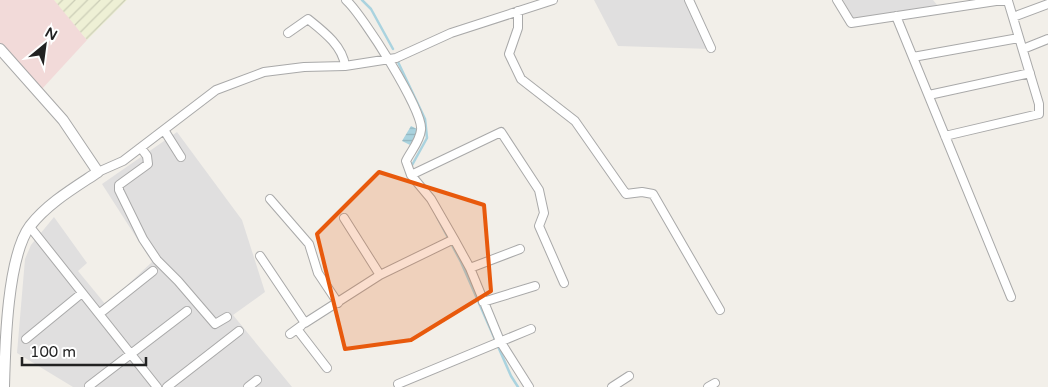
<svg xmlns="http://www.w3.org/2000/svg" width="1048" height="387" font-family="'Varela Round',sans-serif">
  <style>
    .residential { fill: #e0dfdf }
    .commercial { fill: #f2dad9 }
    .farmland { fill: url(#farmland-furrows) }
    .water { fill: url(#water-rules) }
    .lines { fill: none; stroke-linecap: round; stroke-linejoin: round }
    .stream { stroke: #aad3df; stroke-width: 2.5 }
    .minor-casing { stroke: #a9a9a9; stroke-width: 10 }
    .tertiary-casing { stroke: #a9a9a9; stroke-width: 12 }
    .minor { stroke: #fff; stroke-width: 8 }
    .tertiary { stroke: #fff; stroke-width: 10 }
    .marked { fill: #e8590c; fill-opacity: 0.2; stroke: #e8590c; stroke-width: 4; stroke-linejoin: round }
  </style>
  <defs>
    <pattern id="farmland-furrows" width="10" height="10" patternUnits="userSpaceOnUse" patternTransform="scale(1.25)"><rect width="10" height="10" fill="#eef0d5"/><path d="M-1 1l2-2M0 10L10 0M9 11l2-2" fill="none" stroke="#ccceb7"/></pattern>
    <pattern id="water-rules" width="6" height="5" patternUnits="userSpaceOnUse" patternTransform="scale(1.25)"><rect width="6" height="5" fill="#aad3df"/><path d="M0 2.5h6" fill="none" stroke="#92b5bf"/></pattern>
  </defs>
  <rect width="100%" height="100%" fill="#f2efe9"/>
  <path class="residential" d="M 594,0 L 685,0 L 711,49 L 618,46 Z
    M 843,0 L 933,0 L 938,6 L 853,18 Z
    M 177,132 L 242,220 L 265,292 L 233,315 L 292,387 L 73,387 L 17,353 L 25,259 L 31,245 L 54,217 L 87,263 L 78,271 L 106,305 L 152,262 L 102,184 Z"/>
  <path class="commercial" d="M 0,0 L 55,0 L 87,40 L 41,90 L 0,48 Z"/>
  <path class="farmland" d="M 54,0 L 127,0 L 87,40 Z"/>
  <path class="water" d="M 411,126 L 419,130 L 410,145 L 402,141 Z"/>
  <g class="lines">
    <path class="stream" d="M 362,0 L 371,9 L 393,49
      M 398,62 L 425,119 L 427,138 L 411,167
      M 437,217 L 461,262 L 511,376 L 518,387"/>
    <defs>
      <path id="minor" d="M 689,0 L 711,48
        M 837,0 L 851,23 L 996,1 L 1008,1 L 1039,104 L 1039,114 L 945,136
        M 518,11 L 518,28 L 509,54 L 521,79 L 575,121 L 626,194 L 642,192 L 653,194 L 720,310
        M 896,16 L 1011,297
        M 1013,17 L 1048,4
        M 288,33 L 308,19 C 323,31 343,46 345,66
        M 1023,49 L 1048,39
        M 913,57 L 1019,38
        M 929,95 L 1030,73
        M 164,130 L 181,157
        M 141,148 L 147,156 L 148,164 L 119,185 L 119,190 L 143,239 L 157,260 L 178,281 L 215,324 L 227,317
        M 98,172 L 123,161 L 216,90 L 264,72 L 304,67 L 345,66 L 396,58 L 451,33 L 553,0
        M 411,175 L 501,132 L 539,190 L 544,213 L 539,226 L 564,283
        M 270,199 L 309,244 L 318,273 L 338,303
        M 344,218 L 380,275 L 454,239 L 431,199 L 411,175 L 406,161 C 411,151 420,141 421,130 C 424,111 362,14 346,0
        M 30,227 L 157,387
        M 454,239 L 470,268 L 500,341 L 529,387
        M 260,256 L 305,323 L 380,275
        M 470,268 L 520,249
        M 483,302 L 535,286
        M 99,314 L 153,271
        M 297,329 L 327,368
        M 290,334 L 301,326
        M 26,339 L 82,293
        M 398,384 L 531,329
        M 89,386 L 187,311
        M 167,387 L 239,331
        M 248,387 L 257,380
        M 612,387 L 629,376
        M 708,387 L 715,383"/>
      <path id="tertiary" d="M 0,49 L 63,120 L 98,172 C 74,188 48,203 30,226 C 7,257 5,348 4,387"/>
    </defs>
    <use href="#minor" class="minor-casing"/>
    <use href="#tertiary" class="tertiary-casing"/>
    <use href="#minor" class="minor"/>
    <use href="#tertiary" class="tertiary"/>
  </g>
  <path class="marked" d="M 379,172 L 484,205 L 491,291 L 411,340 L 345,349 L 317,234 Z"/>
  <g transform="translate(45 45) rotate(29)" stroke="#ffffff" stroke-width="4" paint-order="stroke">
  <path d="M0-4L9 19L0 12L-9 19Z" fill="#222222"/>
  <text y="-8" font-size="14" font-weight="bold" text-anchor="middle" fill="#222222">N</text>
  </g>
  <path d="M22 357v8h124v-8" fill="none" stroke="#222222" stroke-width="2.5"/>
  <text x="30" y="357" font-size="15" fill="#222222" stroke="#ffffff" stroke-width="4" paint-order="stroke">100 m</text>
</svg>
